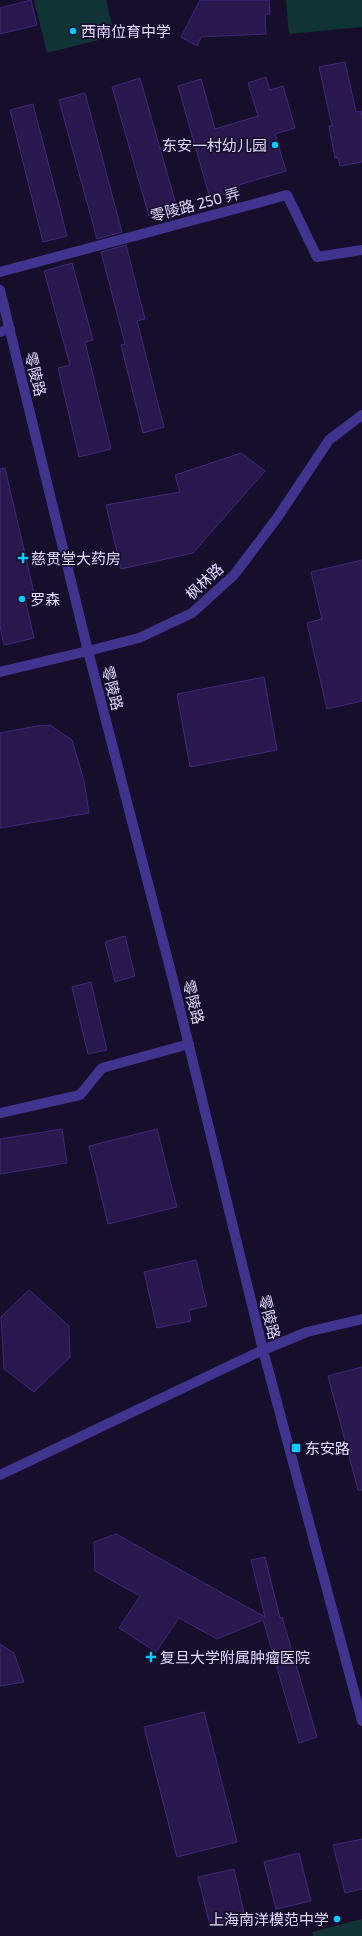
<svg xmlns="http://www.w3.org/2000/svg" width="362" height="1936" font-family="'Exo 2','Noto Sans SC',sans-serif">
  <style>
    .green { fill: #103336 }
    .building { fill: #29184e; stroke: #41287c }
    .lines { fill: none; stroke-linecap: round; stroke-linejoin: round }
    .service { stroke: #41348f; stroke-width: 10 }
    .minor { stroke: #41348f; stroke-width: 10 }
    .tertiary { stroke: #41348f; stroke-width: 10 }
    .poi-dot { fill: #04ccff; stroke: #160e2b; stroke-width: 1.5 }
    .labels { text-anchor: middle; dominant-baseline: central; stroke-width: 3.5; stroke-linejoin: round; paint-order: stroke }
    .poi-label { font-size: 15px; fill: #e1d8ff; stroke: #160e2b; text-anchor: start }
    .street-label { font-size: 15px; fill: #e1d8ff; stroke: #160e2b }
  </style>
  <rect width="100%" height="100%" fill="#160e2b"/>
  <path class="green" d="M 34,0 L 106,0 L 115,36 L 47,53 Z
    M 286,0 L 362,0 L 362,27 L 289,34 Z
    M 362,1919 L 362,1936 L 313,1936 L 312,1932 Z"/>
  <path class="building" d="M 31,0 L 37,25 L 0,34 L 0,8 Z
    M 200,0 L 269,0 L 270,14 L 265,14 L 266,34 L 201,37 L 197,46 L 181,37 Z
    M 345,62 L 356,112 L 361,111 L 362,118 L 362,162 L 340,166 L 338,158 L 335,158 L 329,126 L 332,126 L 319,67 Z
    M 266,77 L 270,90 L 283,86 L 295,128 L 275,134 L 286,171 L 232,187 L 233,192 L 210,198 L 178,86 L 201,79 L 215,129 L 258,116 L 248,83 Z
    M 140,78 L 177,208 L 149,216 L 112,87 Z
    M 85,93 L 122,232 L 97,239 L 59,100 Z
    M 33,104 L 67,236 L 43,242 L 10,110 Z
    M 126,245 L 145,319 L 137,321 L 164,427 L 143,433 L 121,345 L 125,344 L 101,252 Z
    M 72,263 L 93,340 L 85,342 L 111,449 L 79,457 L 58,368 L 70,365 L 44,271 Z
    M 241,453 L 265,471 L 193,553 L 121,569 L 106,505 L 180,492 L 175,475 Z
    M 5,468 L 35,597 L 25,599 L 34,638 L 4,645 L 0,626 L 0,469 Z
    M 362,560 L 362,701 L 327,709 L 307,623 L 322,619 L 311,572 Z
    M 264,677 L 277,750 L 190,767 L 177,694 Z
    M 50,725 L 72,740 L 84,781 L 89,813 L 0,828 L 0,733 L 37,726 Z
    M 125,936 L 135,976 L 115,982 L 105,942 Z
    M 91,982 L 107,1050 L 88,1054 L 72,987 Z
    M 62,1129 L 67,1163 L 0,1174 L 0,1139 Z
    M 157,1129 L 177,1207 L 108,1224 L 89,1146 Z
    M 196,1260 L 207,1306 L 189,1310 L 191,1321 L 157,1328 L 144,1272 Z
    M 29,1290 L 69,1326 L 70,1357 L 34,1392 L 4,1369 L 1,1317 Z
    M 362,1367 L 362,1490 L 358,1490 L 328,1376 Z
    M 116,1534 L 265,1617 L 251,1560 L 265,1557 L 280,1618 L 282,1617 L 317,1737 L 299,1743 L 263,1620 L 217,1639 L 179,1618 L 156,1652 L 119,1628 L 140,1596 L 95,1571 L 94,1542 Z
    M 0,1644 L 14,1653 L 24,1682 L 0,1686 Z
    M 204,1712 L 237,1842 L 177,1857 L 144,1727 Z
    M 362,1839 L 362,1889 L 345,1893 L 333,1845 Z
    M 299,1853 L 311,1901 L 276,1909 L 264,1862 Z
    M 234,1869 L 245,1917 L 210,1925 L 198,1877 Z"/>
  <g class="lines">
    <path class="service" d="M 0,272 L 287,195 L 317,257 L 362,250
      M 0,332 L 10,329
      M 0,1113 L 80,1095 L 102,1068 L 189,1044"/>
    <path class="minor" d="M 0,290 L 88,651 L 173,980 L 263,1350 L 362,1721
      M 0,672 L 88,651"/>
    <path class="tertiary" d="M 88,651 L 139,638 L 192,613 L 234,575 L 277,518 L 329,440 L 362,415
      M 0,1475 L 263,1350 L 307,1332 L 362,1319"/>
  </g>
  <g class="poi-dot">
    <circle cx="73" cy="31" r="4"/>
    <circle cx="275" cy="145" r="4"/>
    <path d="M21 552h4v4h4v4h-4v4h-4v-4h-4v-4h4z"/>
    <circle cx="22" cy="599" r="4"/>
    <rect x="291" y="1443" width="10" height="10" rx="2"/>
    <path d="M149 1651h4v4h4v4h-4v4h-4v-4h-4v-4h4z"/>
    <circle cx="337" cy="1919" r="4"/>
  </g>
  <g class="labels">
    <g class="poi-label">
      <text x="81" y="31">西南位育中学</text>
      <text x="267" y="145" text-anchor="end">东安一村幼儿园</text>
      <text x="31" y="558">慈贯堂大药房</text>
      <text x="30" y="599">罗森</text>
      <text x="305" y="1448">东安路</text>
      <text x="160" y="1657">复旦大学附属肿瘤医院</text>
      <text x="329" y="1919" text-anchor="end">上海南洋模范中学</text>
    </g>
    <g class="street-label">
      <text transform="translate(195 204) rotate(-15)">零陵路 250 弄</text>
      <text transform="translate(36 374) rotate(76)">零陵路</text>
      <text transform="translate(204 581) rotate(-43)">枫林路</text>
      <text transform="translate(113 688) rotate(76)">零陵路</text>
      <text transform="translate(194 1002) rotate(76)">零陵路</text>
      <text transform="translate(270 1317) rotate(76)">零陵路</text>
    </g>
  </g>
</svg>
